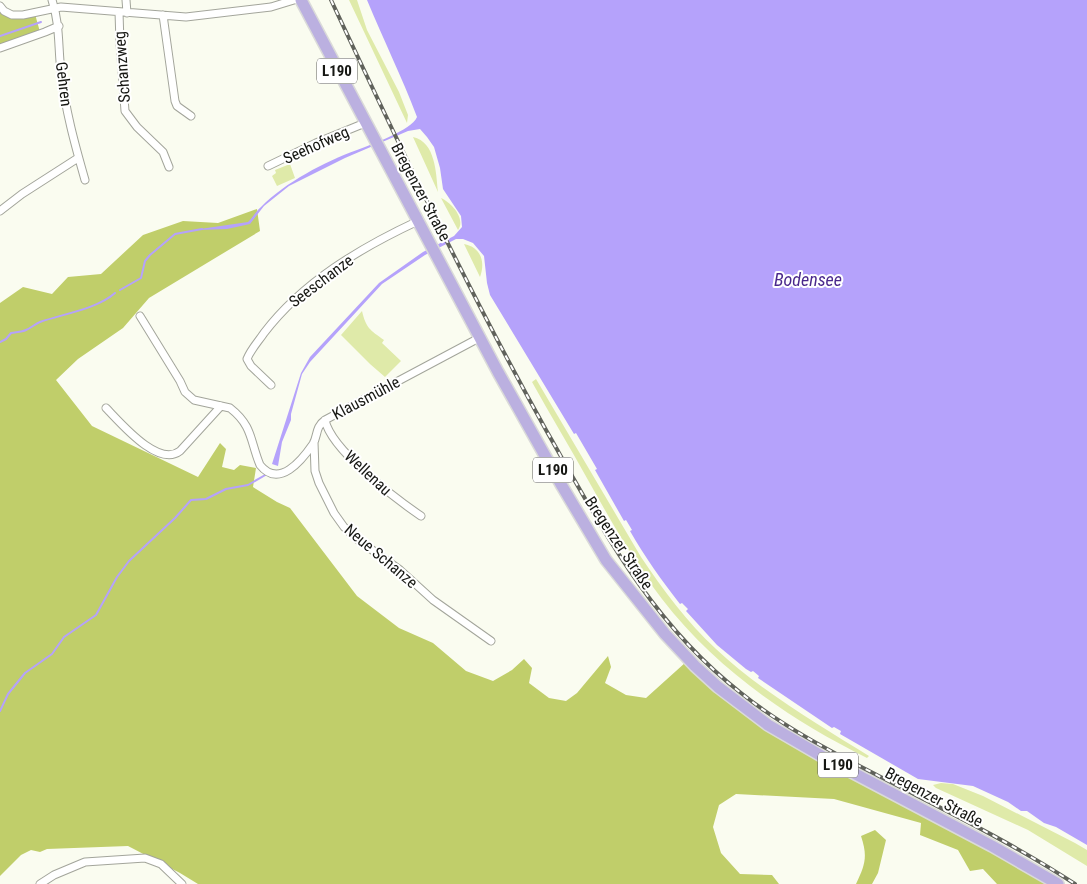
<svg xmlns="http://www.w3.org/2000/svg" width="1087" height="884" font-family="'Roboto Condensed',sans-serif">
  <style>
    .green { fill: #dfeaa9 }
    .forest { fill: #c0ce6a }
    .water { fill: #b5a2fb }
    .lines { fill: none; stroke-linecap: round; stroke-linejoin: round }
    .stream { stroke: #b5a2fb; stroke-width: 2 }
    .street-casing { stroke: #a3a59b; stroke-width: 9 }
    .primary-casing { stroke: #dadad9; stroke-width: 14 }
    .street { stroke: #fff; stroke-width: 7 }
    .primary { stroke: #bbb0e0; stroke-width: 11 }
    .rail-casing { stroke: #60625b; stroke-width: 4 }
    .rail { stroke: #fff; stroke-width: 2; stroke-dasharray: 5.5; stroke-linecap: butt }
    .labels { text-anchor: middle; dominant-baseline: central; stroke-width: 4; stroke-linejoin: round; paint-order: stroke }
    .shield { fill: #fff; stroke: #5c5d5a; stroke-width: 1 }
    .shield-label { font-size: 15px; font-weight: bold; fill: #161713 }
    .street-label { font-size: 16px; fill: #161713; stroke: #fff }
    .water-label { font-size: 18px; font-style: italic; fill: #4a288c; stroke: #fff }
  </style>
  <rect width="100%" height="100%" fill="#fafcf0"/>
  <path class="green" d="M 349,0 L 357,0 L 367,30 L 399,92 L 408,115 L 407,123 Z
    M 413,137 C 436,142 436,174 438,192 Z
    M 290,164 L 295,178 L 277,186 L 272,176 L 276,173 L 275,170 Z
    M 441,198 C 452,203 466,219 458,230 Z
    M 464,244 C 480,247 486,261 480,277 Z
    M 362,311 C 366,328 370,330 384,340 L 382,343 L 401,361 L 385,377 L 370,364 L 341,335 Z
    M 536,379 L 641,557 C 663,590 687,622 716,649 C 758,689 819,725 869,756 L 867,758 C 789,719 716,669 662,599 C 634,562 611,521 588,480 C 570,447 550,415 532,382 Z
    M 941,783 L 953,784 L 983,796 L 1075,843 L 1087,850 L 1087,866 L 1028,830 L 936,788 L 933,785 Z"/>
  <path class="forest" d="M 0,9 L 13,16 L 35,14 L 40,32 L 0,49 Z
    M 257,209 L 260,231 L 149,298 L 123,328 L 78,359 L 56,380 L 92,426 L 198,477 L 220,443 L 226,449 L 222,467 L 234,470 L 240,465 L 256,468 L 253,487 L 277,502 L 290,508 L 357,596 L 399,628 L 433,643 L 466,671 L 493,681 L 512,670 L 524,659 L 532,668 L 529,683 L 549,698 L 566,701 L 577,693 L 608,656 L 611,667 L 605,683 L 626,695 L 646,698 L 686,662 L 709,684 L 1049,884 L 997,884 L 983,869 L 970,871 L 958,850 L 920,835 L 921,823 L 834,799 L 736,794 L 719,805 L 713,827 L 721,853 L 740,874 L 772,875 L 779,884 L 198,884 L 180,873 L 128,846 L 47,849 L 40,852 L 31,850 L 21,855 L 0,876 L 0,303 L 23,287 L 52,294 L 68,277 L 101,274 L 143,235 L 183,221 L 218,223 Z
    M 875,830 L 886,840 L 878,873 L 872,884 L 856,884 C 865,865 868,857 861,836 Z"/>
  <path class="water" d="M 367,0 L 1087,0 L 1087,845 L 1056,827 L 1044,823 L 1027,811 L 1021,811 L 1008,802 L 973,786 L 918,779 L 840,734 L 841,731 L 834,727 L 832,728 L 758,678 L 759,676 L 753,671 L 751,672 L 746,669 L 717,645 L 686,611 L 688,609 L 682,603 L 680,604 C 662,581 645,557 630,531 L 632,530 L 626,520 L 624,521 L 595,470 L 597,469 L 576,433 L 574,434 L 490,295 L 487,283 L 484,256 L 473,243 L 463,239 L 456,239 L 425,255 L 382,284 L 310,362 L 302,374 L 291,414 L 291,420 L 282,442 L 278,466 L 272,464 L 301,373 L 310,357 L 379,283 L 423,252 L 454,236 L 462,227 L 461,216 L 443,189 L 440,168 L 434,147 L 427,137 L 420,129 L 408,131 L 345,158 L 289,186 L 264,206 L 250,224 L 227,229 L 200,230 L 200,229 L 248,222 C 253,217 256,211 261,207 C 286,182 324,162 357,150 C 370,145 412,130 417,117 C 402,77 383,39 367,0 Z"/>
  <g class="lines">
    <path class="stream" d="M 0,36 L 41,22
      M 120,290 L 141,278 L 145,261 L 150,255 L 175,234 L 202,229
      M 0,342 L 6,339 L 11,333 C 16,332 22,332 26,330 C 31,328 35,324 40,322 C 63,314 97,309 115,293
      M 0,711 L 8,694 L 25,673 L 52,654 L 64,637 L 96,615 L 117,577 L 129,561 L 175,518 L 191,500 L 206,499 L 226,489 L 248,485 L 267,474"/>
    <defs>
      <path id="street" d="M 52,0 C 60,24 58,47 61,72 C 65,109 75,145 85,180
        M 126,0 L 127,13
        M 0,6 L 4,11 L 12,15 L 23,15 L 61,7 L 186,17 L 271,7 L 294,0
        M 119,12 L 120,43 L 125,111 L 137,127 L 163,152 L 169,167
        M 163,15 L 175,101 L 177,106 L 191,116
        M 0,48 L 45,32 L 59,26
        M 268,166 L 316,143 L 365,123
        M 0,211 L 22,194 L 78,158
        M 140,316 L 180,381 L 185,392 L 194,400 L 230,408 C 253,426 250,441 260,465 C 279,489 302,460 313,444 C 318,436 315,427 325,420 L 479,338
        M 271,385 L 251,366 L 247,359 C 251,349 258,342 264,333 C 303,282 360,248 418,221
        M 106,408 C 120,422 158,468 180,451 L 221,406
        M 325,420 C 331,450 396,499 421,516
        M 314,442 L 315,471 L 319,483 L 334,513 L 344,527 L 357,539 L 400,570 L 433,600 L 491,641
        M 40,884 L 54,875 L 85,862 L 145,858 L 161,864 L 182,884"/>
      <path id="primary" d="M 301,0 L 498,372 L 562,486 L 606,560 L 665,634 L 695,666 L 718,687 L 768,725 L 825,758 L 992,846 L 1058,884"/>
    </defs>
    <use href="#street" class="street-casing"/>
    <use href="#primary" class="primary-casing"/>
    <use href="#street" class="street"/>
    <use href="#primary" class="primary"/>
    <defs>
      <path id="rail" d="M 331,0 C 399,145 468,290 546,430 C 602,528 650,622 741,693 C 782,726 828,750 875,774 C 942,809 1011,842 1075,884"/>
    </defs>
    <use href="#rail" class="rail-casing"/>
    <use href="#rail" class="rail"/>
  </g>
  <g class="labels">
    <g class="shield">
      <rect x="317" y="58.5" width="40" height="25" rx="4"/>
      <rect x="533" y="457.5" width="40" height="25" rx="4"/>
      <rect x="818" y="752.5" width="40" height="25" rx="4"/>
    </g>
    <g class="shield-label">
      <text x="337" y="71">L190</text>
      <text x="553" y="470">L190</text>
      <text x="838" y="765">L190</text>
    </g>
    <g class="street-label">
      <text transform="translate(122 67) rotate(-94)">Schanzweg</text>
      <text transform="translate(64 84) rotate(83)">Gehren</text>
      <text transform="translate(316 145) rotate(-24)">Seehofweg</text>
      <text transform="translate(421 192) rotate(62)">Bregenzer Straße</text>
      <text transform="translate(321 281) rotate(-37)">Seeschanze</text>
      <text transform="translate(366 398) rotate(-28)">Klausmühle</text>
      <text transform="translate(368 473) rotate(43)">Wellenau</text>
      <text transform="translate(619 543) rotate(56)">Bregenzer Straße</text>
      <text transform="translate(381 556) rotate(40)">Neue Schanze</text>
      <text transform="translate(934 797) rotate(28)">Bregenzer Straße</text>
    </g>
    <g class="water-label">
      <text x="808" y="279">Bodensee</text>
    </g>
  </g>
</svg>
